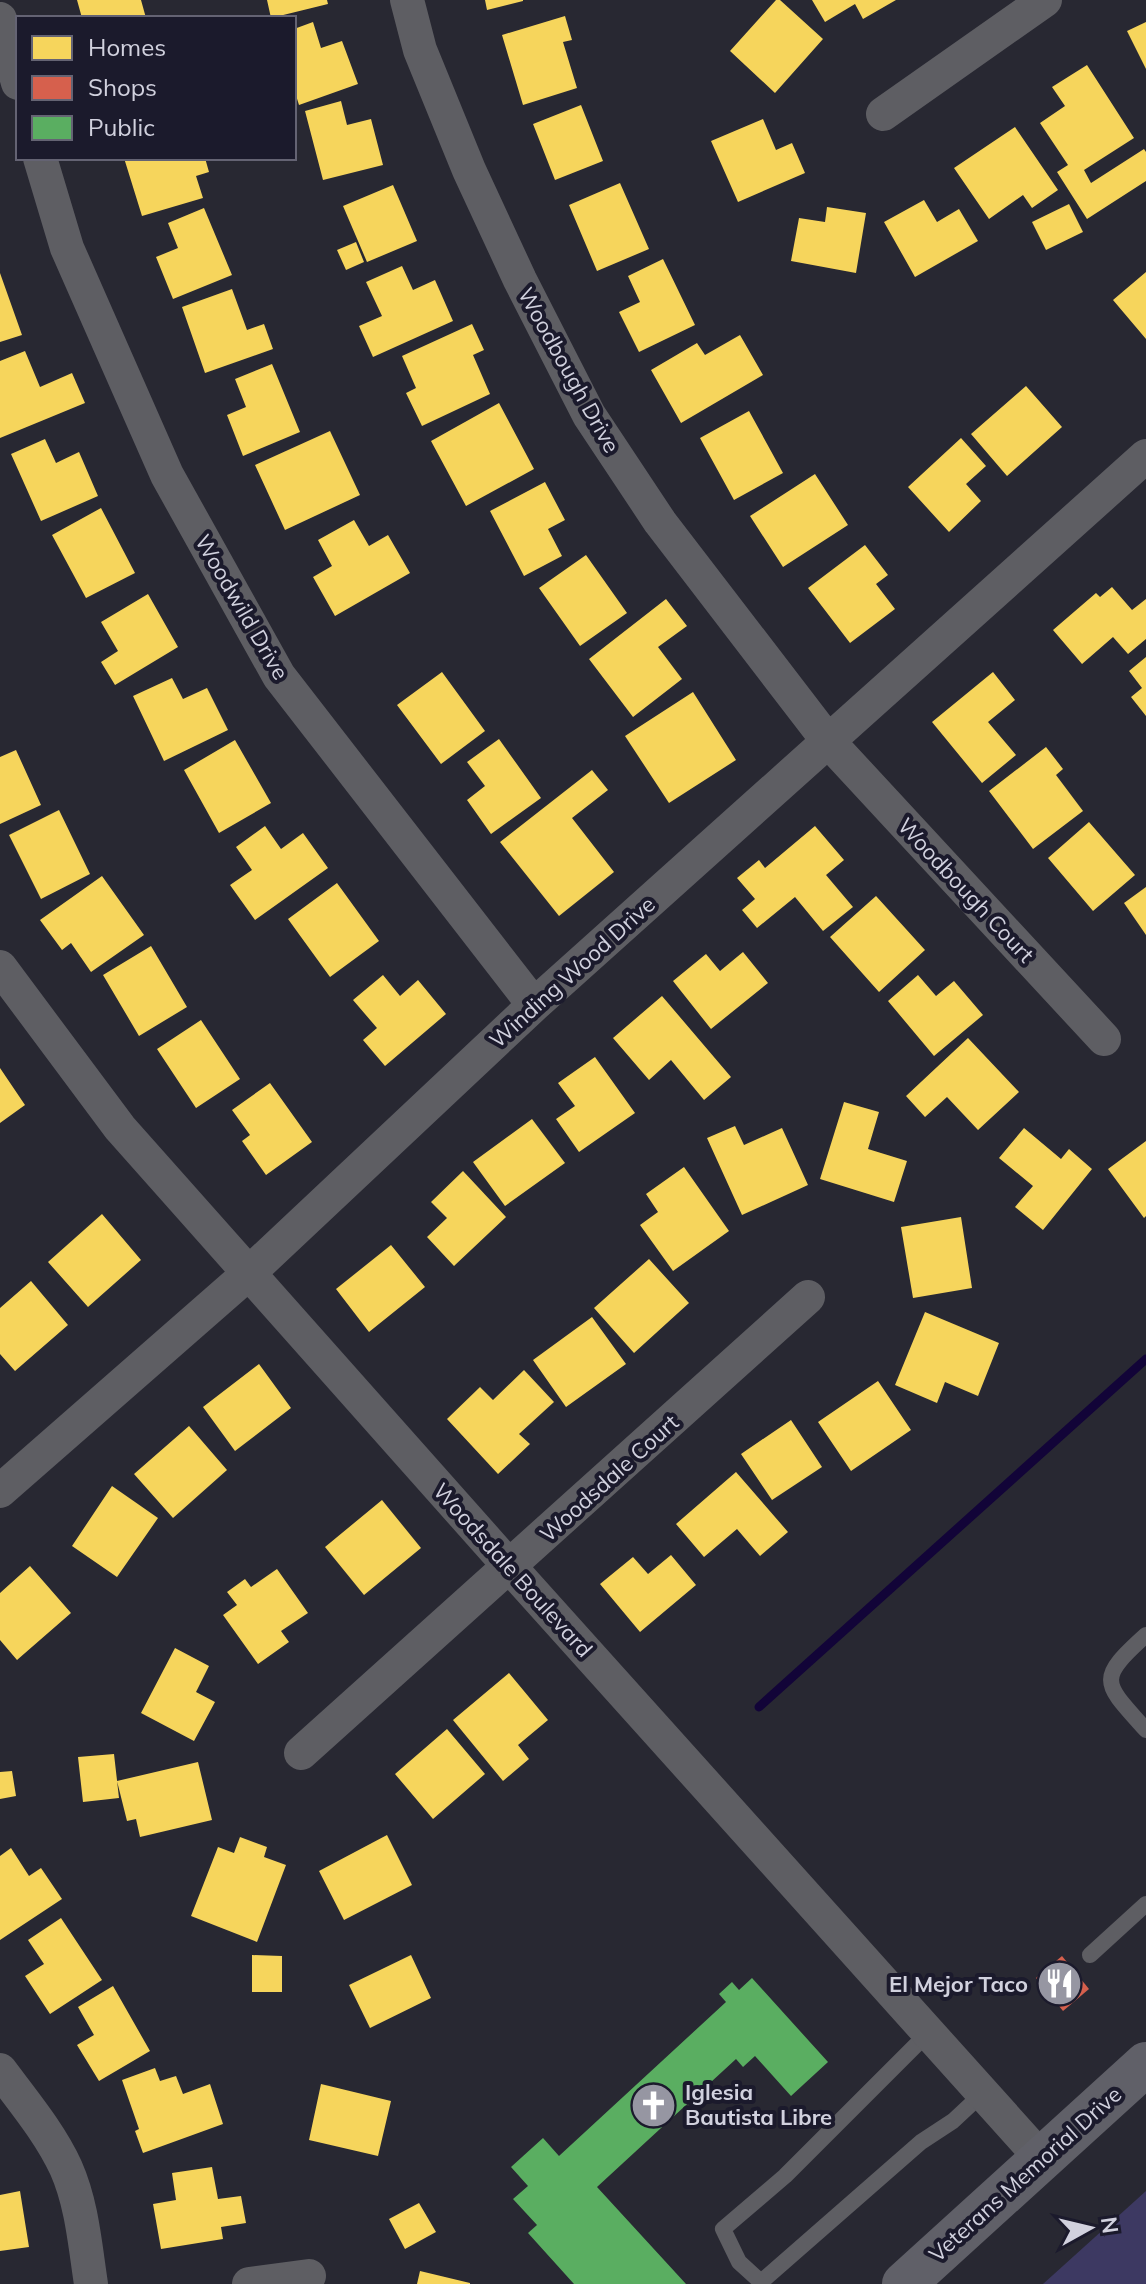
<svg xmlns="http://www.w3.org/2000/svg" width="1146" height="2284" font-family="Mulish,sans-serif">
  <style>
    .green { fill: #3d3962 }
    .homes { fill: #f6d55c }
    .shops { fill: #d6604d }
    .public { fill: #5aae61 }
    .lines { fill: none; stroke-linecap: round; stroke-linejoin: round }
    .stream { stroke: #120438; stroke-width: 9 }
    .lane { stroke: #5e5e63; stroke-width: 16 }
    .street { stroke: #5e5e63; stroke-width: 34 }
    .secondary { stroke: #606068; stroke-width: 44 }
    .labels { text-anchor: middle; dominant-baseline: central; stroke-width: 8; stroke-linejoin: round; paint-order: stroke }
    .street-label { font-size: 22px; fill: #d1d1de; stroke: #1b1a2c }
    .poi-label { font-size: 22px; font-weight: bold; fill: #d1d1de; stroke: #1b1a2c; text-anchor: end }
  </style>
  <rect width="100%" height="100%" fill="#282832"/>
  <path class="green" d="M 1146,2191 L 1146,2284 L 1043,2284 Z"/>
  <path class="homes" d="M 77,0 L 141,0 L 146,18 L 82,18 Z
    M 267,0 L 327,0 L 328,4 L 271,18 Z
    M 485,0 L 523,0 L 523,1 L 487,10 Z
    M 776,0 L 780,0 L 823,39 L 775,93 L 730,51 Z
    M 812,0 L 896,0 L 863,19 L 855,4 L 825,22 Z
    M 565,16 L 572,40 L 563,42 L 577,88 L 523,105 L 502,35 Z
    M 313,22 L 321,48 L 342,41 L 358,84 L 299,105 L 294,89 L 294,29 Z
    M 1146,22 L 1146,69 L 1127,31 Z
    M 1087,65 L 1134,138 L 1084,170 L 1091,183 L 1144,149 L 1146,152 L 1146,181 L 1087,219 L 1057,172 L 1068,165 L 1040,123 L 1065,106 L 1052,87 Z
    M 341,101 L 347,125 L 371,119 L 383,165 L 323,180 L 305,111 Z
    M 581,105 L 603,161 L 555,180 L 533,124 Z
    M 763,119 L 776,150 L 792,143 L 805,173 L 738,202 L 711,141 Z
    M 1015,127 L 1058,190 L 1032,208 L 1023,195 L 989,219 L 954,168 Z
    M 124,158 L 205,158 L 209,172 L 196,176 L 203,198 L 142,216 Z
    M 620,183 L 649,249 L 597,271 L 569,205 Z
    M 393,185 L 417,241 L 367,262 L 343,206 Z
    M 924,200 L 937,222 L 959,209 L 978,241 L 915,277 L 884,222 Z
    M 1069,204 L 1083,232 L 1046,250 L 1032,222 Z
    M 827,207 L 866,213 L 856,273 L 791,261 L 799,218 L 825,222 Z
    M 204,208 L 232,275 L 173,299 L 156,257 L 178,248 L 168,223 Z
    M 356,242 L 364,262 L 346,270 L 337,250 Z
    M 663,259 L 695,325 L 639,352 L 619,312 L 640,302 L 628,276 Z
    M 402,266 L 413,290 L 435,280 L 453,321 L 373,357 L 359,326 L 382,316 L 366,282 Z
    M 1146,272 L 1146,339 L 1113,300 Z
    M 0,273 L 22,335 L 0,342 Z
    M 232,289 L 247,330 L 264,324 L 273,349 L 205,373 L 182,307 Z
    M 472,324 L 484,350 L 473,355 L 490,394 L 422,426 L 406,393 L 416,388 L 402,356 Z
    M 740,335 L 763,375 L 681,423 L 651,370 L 697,343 L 705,355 Z
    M 25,351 L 40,387 L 72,373 L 85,403 L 0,438 L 0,361 Z
    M 272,364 L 300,432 L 243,456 L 227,415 L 246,407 L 235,379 Z
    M 1026,386 L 1062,427 L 1007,476 L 971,434 Z
    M 499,403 L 534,469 L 466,506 L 431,441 Z
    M 749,411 L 783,473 L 734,500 L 700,438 Z
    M 330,431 L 360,495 L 285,530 L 255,465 Z
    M 961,438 L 986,466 L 966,484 L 981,501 L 949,532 L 908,487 Z
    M 45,439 L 56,463 L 79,452 L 98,496 L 41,521 L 11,454 Z
    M 815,474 L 848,525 L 783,567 L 750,516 Z
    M 545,482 L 565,520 L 548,529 L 562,556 L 524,576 L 490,511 Z
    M 101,508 L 135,573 L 86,598 L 52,535 Z
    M 354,520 L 369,546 L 388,535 L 410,573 L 335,616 L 313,577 L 332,566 L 318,540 Z
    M 865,545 L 888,575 L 876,584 L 895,609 L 850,643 L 808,588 Z
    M 586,555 L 627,613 L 580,646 L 539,588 Z
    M 1112,587 L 1132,610 L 1146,599 L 1146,639 L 1128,654 L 1113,637 L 1082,664 L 1053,630 L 1096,593 L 1100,597 Z
    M 148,594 L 178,647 L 115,685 L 101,662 L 118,651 L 101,622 Z
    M 666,599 L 687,626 L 658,647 L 682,679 L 633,717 L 589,659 Z
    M 1146,657 L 1146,716 L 1131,697 L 1142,688 L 1129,671 Z
    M 442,672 L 485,731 L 441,764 L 397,705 Z
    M 993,672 L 1015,700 L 988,722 L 1016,755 L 982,783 L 932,722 Z
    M 172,678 L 183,699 L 207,688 L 228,730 L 164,761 L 133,696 Z
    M 693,692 L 736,760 L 669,803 L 625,736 Z
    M 499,739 L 541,798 L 491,834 L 467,800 L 485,786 L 467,762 Z
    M 235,740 L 271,803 L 219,833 L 184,770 Z
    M 1046,747 L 1063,769 L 1056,775 L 1083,811 L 1033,849 L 989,791 Z
    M 16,750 L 41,805 L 0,824 L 0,757 Z
    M 592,770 L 608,790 L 572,818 L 614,872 L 559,916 L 500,842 Z
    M 59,810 L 90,874 L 41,899 L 9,835 Z
    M 1089,822 L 1135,875 L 1093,911 L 1048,858 Z
    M 265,826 L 281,849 L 303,833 L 328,868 L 255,920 L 230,885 L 252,870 L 236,847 Z
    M 815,826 L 844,860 L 826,875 L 853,907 L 823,931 L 795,897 L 757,928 L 742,910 L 755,899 L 737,878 L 759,860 L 765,868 Z
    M 102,876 L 144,935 L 91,972 L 71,943 L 62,950 L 40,920 Z
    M 337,883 L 379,941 L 330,977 L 288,919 Z
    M 1146,887 L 1146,935 L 1124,903 Z
    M 876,896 L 925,950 L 879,992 L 830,937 Z
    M 151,946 L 187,1007 L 139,1036 L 103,975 Z
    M 743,952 L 768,983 L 711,1029 L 673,981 L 706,954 L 720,971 Z
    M 383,975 L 400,996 L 418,980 L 446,1014 L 385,1066 L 363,1040 L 377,1028 L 353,1000 Z
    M 918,975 L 936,996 L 954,981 L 983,1015 L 934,1056 L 888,1001 Z
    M 662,996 L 731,1077 L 704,1100 L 671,1060 L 649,1080 L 613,1038 Z
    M 201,1020 L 240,1079 L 196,1108 L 157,1049 Z
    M 968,1038 L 1019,1092 L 978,1130 L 947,1097 L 925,1117 L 906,1096 Z
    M 595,1057 L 635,1113 L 579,1152 L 556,1119 L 575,1106 L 558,1083 Z
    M 0,1068 L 25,1105 L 0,1123 Z
    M 270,1083 L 312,1142 L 266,1175 L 242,1141 L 250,1135 L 232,1110 Z
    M 844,1102 L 879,1112 L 868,1149 L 907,1161 L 894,1202 L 820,1179 Z
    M 532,1119 L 565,1163 L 505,1206 L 473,1162 Z
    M 735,1126 L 744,1145 L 782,1128 L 808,1185 L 742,1215 L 707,1138 Z
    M 1024,1128 L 1061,1159 L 1069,1149 L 1092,1169 L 1043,1230 L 1015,1207 L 1033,1186 L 999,1158 Z
    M 1146,1141 L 1146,1216 L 1144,1218 L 1108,1169 Z
    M 684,1167 L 729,1231 L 673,1271 L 640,1225 L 658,1212 L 646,1194 Z
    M 463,1171 L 506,1217 L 454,1266 L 427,1237 L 447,1218 L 431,1202 Z
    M 102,1214 L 141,1260 L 88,1307 L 48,1262 Z
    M 961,1217 L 972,1288 L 913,1298 L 901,1227 Z
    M 391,1245 L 425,1287 L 369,1332 L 336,1289 Z
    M 649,1259 L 689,1303 L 634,1353 L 594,1308 Z
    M 31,1281 L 68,1325 L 15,1371 L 0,1354 L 0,1308 Z
    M 925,1312 L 999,1343 L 978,1396 L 945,1382 L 937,1403 L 895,1385 Z
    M 592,1317 L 626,1364 L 566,1407 L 533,1360 Z
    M 259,1364 L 291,1408 L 235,1451 L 203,1407 Z
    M 524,1370 L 554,1402 L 519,1434 L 530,1444 L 498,1474 L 447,1419 L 480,1387 L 493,1400 Z
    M 878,1381 L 911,1430 L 851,1471 L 818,1422 Z
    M 791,1420 L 822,1467 L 772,1500 L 741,1454 Z
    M 189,1426 L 227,1470 L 173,1518 L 134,1474 Z
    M 736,1472 L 788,1532 L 760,1556 L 737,1529 L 704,1557 L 676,1524 Z
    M 112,1486 L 158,1518 L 117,1577 L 72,1546 Z
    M 382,1500 L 421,1548 L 364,1595 L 325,1547 Z
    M 671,1555 L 696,1585 L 640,1632 L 600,1584 L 633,1557 L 648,1574 Z
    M 30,1566 L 71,1613 L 17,1660 L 0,1640 L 0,1593 Z
    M 277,1569 L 308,1613 L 281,1631 L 289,1642 L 258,1664 L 223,1615 L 237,1605 L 227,1592 L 245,1579 L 251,1587 Z
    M 175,1648 L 209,1666 L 196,1692 L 215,1702 L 194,1741 L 141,1713 Z
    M 509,1673 L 548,1720 L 518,1745 L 529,1759 L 503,1781 L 453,1720 Z
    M 447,1729 L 485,1774 L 433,1819 L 395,1774 Z
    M 114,1754 L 119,1798 L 83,1802 L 78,1757 Z
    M 198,1762 L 212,1820 L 140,1837 L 136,1819 L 127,1821 L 117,1781 Z
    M 12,1771 L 16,1796 L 0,1799 L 0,1772 Z
    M 387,1835 L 412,1885 L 344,1920 L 319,1871 Z
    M 240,1837 L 267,1847 L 264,1857 L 286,1865 L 257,1942 L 191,1916 L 218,1847 L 234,1853 Z
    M 11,1848 L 29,1876 L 41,1868 L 62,1899 L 0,1940 L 0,1856 Z
    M 61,1918 L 102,1980 L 50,2014 L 25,1976 L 44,1964 L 28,1940 Z
    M 252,1955 L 282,1956 L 282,1992 L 252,1992 Z
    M 411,1955 L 431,1998 L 370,2028 L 349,1985 Z
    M 113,1986 L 150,2051 L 99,2081 L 77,2045 L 94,2035 L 78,2007 Z
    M 155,2068 L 160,2081 L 176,2076 L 183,2094 L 210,2084 L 223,2124 L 143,2153 L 135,2131 L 139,2129 L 122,2080 Z
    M 321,2084 L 391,2101 L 378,2156 L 309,2140 Z
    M 212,2167 L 218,2199 L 241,2196 L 246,2223 L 221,2227 L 223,2239 L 161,2249 L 153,2204 L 176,2200 L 172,2173 Z
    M 20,2191 L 29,2247 L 0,2251 L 0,2195 Z
    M 419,2203 L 436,2232 L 405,2249 L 389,2219 Z
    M 420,2271 L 470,2283 L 470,2284 L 417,2284 Z"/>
  <path class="shops" d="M 1062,1956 L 1089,1989 L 1063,2011 L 1036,1978 Z"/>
  <path class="public" d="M 752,1978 L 828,2062 L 791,2096 L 755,2056 L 743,2067 L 736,2059 L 597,2187 L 686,2284 L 574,2284 L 528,2233 L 537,2225 L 513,2199 L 528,2186 L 511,2167 L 543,2138 L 559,2156 L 726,2002 L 719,1994 L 732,1982 L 739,1990 Z"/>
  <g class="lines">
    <path class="stream" d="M 759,1707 L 1146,1359"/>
    <path class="lane" d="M 1146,1635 C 1096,1680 1103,1682 1146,1730
      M 1090,1955 L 1146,1904
      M 928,2033 L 785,2176 L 723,2229 L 739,2262 L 761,2282 L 921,2142 L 953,2121 L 983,2093"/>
    <path class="street" d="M 407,0 L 420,50 L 469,170 L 520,280 L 589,415 L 660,522 L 828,741 L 1104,1039
      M 0,19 L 18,83
      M 883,114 L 1045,0
      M 40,158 L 67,248 L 167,475 L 279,676 L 534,1005
      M 0,967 L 120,1128 L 510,1567 L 1042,2159
      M 0,1491 L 249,1273 L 534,1005 L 1146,456
      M 301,1753 L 808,1297
      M 0,2070 C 23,2101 50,2133 66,2168 C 82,2204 85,2245 91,2284
      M 249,2284 L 309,2276"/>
    <path class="secondary" d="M 904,2284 L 1146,2064"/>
  </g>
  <defs>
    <symbol id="restaurant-disc" viewBox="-11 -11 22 22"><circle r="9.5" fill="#9696a2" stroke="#1b1a2c"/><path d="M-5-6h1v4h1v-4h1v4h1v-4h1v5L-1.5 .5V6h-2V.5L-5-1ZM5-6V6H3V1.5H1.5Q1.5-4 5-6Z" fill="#fff"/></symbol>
    <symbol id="church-disc" viewBox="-11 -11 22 22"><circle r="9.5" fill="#9696a2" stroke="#1b1a2c"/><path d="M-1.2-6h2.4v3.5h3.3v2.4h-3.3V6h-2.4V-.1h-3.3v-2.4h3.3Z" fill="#fff"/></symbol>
  </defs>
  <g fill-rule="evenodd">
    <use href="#restaurant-disc" x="1034" y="1958" width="51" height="51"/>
    <use href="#church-disc" x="628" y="2080" width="51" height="51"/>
  </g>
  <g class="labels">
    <g class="street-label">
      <text transform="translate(569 370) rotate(61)">Woodbough Drive</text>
      <text transform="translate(242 607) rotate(60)">Woodwild Drive</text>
      <text transform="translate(966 890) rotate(47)">Woodbough Court</text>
      <text transform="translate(572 972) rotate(-42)">Winding Wood Drive</text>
      <text transform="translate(609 1478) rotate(-42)">Woodsdale Court</text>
      <text transform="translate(513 1570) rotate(48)">Woodsdale Boulevard</text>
      <text transform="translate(1025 2174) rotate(-42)">Veterans Memorial Drive</text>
    </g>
    <g class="poi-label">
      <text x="1028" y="1984">El Mejor Taco</text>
      <text x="685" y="2092" text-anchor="start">Iglesia<tspan x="685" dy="25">Bautista Libre</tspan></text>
    </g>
  </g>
  <rect x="16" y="16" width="280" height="144" fill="#1b1a2c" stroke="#646373" stroke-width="2"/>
  <rect x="32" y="36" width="40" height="24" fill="#f6d55c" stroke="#646373" stroke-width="2"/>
  <text x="88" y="56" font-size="24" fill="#d1d1de">Homes</text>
  <rect x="32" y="76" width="40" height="24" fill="#d6604d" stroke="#646373" stroke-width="2"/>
  <text x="88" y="96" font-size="24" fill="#d1d1de">Shops</text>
  <rect x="32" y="116" width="40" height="24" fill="#5aae61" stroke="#646373" stroke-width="2"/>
  <text x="88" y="136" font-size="24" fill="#d1d1de">Public</text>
  <g transform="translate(1090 2228) rotate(82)" stroke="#1b1a2c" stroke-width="6" paint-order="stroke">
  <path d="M0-6L14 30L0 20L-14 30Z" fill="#d1d1de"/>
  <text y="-12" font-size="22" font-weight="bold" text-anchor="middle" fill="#d1d1de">N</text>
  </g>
</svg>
